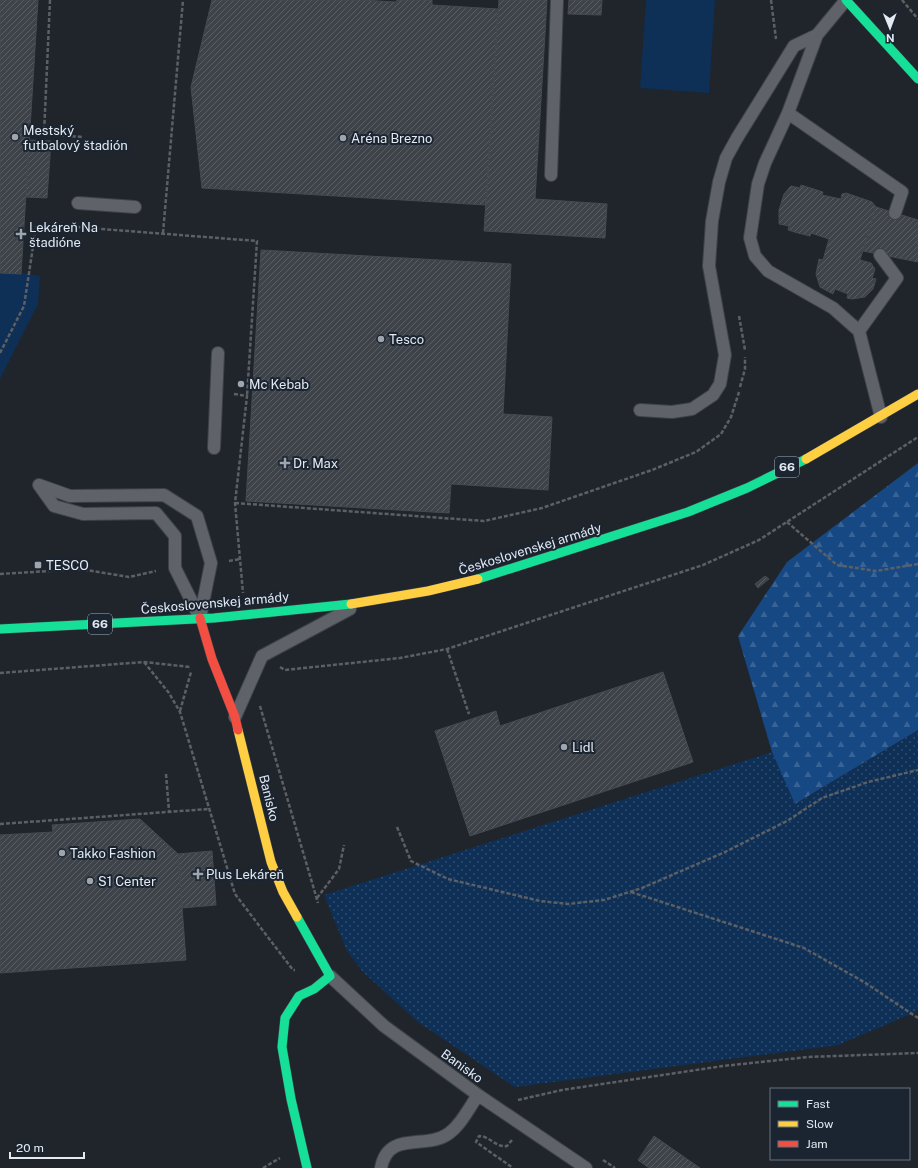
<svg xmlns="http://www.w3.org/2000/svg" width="918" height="1168" font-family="'Public Sans',sans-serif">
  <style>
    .grass { fill: url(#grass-dots) }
    .forest { fill: url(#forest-firs) }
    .green { fill: #0e2f56 }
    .building { fill: url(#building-hatch); stroke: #454a50 }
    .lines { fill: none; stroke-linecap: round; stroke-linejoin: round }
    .lane-casing { stroke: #3e4248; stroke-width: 14 }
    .fast-casing { stroke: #3e4248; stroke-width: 10 }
    .slow-casing { stroke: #3e4248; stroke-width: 10 }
    .jam-casing { stroke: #3e4248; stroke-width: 10 }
    .path { stroke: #5c6065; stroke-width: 2.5; stroke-dasharray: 4 2; stroke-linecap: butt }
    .lane { stroke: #5f6369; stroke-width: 12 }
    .fast { stroke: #16e098; stroke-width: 9 }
    .slow { stroke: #ffcf43; stroke-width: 9 }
    .jam { stroke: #f24e42; stroke-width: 9 }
    .poi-dot { fill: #9fa5ad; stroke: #1b2431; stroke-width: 1.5 }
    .labels { text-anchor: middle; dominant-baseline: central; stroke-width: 4; stroke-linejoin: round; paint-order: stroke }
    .shield { fill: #1b2431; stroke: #a7afb8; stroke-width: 1 }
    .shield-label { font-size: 12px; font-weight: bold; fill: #e3eaf2 }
    .poi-label { font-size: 13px; fill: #e3eaf2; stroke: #1b2431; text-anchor: start }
    .street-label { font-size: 13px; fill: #e3eaf2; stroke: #1b2431 }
  </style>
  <defs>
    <pattern id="grass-dots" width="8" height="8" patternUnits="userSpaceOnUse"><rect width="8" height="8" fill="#0e2f56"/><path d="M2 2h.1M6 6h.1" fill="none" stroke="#314d6f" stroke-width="1.8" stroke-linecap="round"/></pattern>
    <pattern id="forest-firs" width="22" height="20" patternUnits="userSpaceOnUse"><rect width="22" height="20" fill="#164884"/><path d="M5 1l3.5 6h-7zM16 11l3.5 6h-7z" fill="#386396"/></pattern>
    <pattern id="building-hatch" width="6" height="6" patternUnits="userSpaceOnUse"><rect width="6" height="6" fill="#3e4349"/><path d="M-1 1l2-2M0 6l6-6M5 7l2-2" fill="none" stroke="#5a5e64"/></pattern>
  </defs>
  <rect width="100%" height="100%" fill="#20252c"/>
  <path class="grass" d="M 918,730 L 918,1011 L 838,1045 L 515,1087 L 418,1022 L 363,972 L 347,951 L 324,895 L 772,752 L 796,804 Z"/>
  <path class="forest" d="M 918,463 L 918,730 L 795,804 L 772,752 L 738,636 L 787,562 Z"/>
  <path class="green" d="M 0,0 L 38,0 L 21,273 L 40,276 L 38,304 L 0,379 Z
    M 646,0 L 715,0 L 709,93 L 640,88 Z"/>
  <path class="building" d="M 0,0 L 38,0 L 21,274 L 0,273 Z
    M 212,0 L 361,0 L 396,2 L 397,0 L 432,0 L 432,5 L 498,9 L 486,205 L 202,188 L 191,87 Z
    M 499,0 L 547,0 L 535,199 L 607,204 L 605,238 L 484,231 Z
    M 569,0 L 602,0 L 601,15 L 568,14 Z
    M 29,140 L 51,141 L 47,198 L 26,197 Z
    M 801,185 L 823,192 L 822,195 L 841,199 L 842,194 L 846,193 L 872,202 L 876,207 L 860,260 L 871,263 L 875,269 L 872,278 L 876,279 L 873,289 L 865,297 L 852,299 L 847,298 L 848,294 L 835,289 L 833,294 L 820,287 L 816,274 L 819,259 L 823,260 L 829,239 L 811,233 L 810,236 L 798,233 L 788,230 L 789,226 L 779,224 L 779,210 L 784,194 L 791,186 L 800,188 Z
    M 876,207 L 918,220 L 918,262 L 863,251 Z
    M 261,250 L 511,264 L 503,414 L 552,417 L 548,490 L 451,484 L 449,513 L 246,501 Z
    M 765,576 L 769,579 L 758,588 L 755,584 Z
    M 663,672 L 693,762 L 470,836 L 435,731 L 496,711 L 500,726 Z
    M 140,819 L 178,854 L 186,960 L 0,973 L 0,835 L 53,832 L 52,825 Z
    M 212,851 L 216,905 L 182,908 L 178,854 Z
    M 654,1136 L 700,1168 L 649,1168 L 638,1160 Z"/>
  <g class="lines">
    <defs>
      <path id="lane" d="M 846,0 L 817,35 L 788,113 L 765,163 L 758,184 L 750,238 L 755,256 L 768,271 L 833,308 L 859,331 L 881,417
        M 788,113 L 902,192 L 895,213
        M 551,175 L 557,0
        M 78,203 L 135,207
        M 859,331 L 897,278 L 880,255
        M 640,410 L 672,412 L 692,409 L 713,395 L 720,384 L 725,355 L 709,266 L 712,221 L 719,182 L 726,158 L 737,138 L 794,46 L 817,35
        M 214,448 L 218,353
        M 39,485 L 70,496 L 164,495 L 197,516 L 211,563 L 200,618
        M 39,485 L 54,506 L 83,514 L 156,513 L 175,536 L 175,568 L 200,618
        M 235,717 L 262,656 L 350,609
        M 330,976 L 384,1026 L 478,1095 L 586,1168
        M 381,1168 C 388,1130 425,1150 448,1134 C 461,1125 469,1108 478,1095"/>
      <path id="fast" d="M 846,0 L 918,79
        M 478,579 L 688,512 L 747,488 L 806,459
        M 0,629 L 214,618 L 351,604
        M 297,917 L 330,976 L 314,989 L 299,996 L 285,1018 L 282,1047 L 291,1099 L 307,1168"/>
      <path id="slow" d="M 806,459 L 918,394
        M 351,604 L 428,591 L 478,579
        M 238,730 L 271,862 L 283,892 L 297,917"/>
      <path id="jam" d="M 200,618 L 212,659 L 235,717 L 238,730"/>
    </defs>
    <use href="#lane" class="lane-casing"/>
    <use href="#fast" class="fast-casing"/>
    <use href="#slow" class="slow-casing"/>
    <use href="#jam" class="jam-casing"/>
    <path class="path" d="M 50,0 L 44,134 L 83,137
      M 771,0 L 776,39
      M 902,0 L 918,19
      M 163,233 L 183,0
      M 739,316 L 745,350
      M 0,353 L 24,306 L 36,227 L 76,227 L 257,241 L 247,396
      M 740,387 L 745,369 L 745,357
      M 234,394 L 247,396 L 235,503 L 243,593
      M 235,503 L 484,521 L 542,508 L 652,470 L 696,452 L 721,434 L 731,417 L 739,392
      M 787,522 L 837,565 L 876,571 L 918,564
      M 229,561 L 240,559
      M 0,574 L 80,569 L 129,577 L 156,571
      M 447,649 L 469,714
      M 144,662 L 169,693 L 180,712 L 235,894 L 293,970 L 295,970
      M 280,667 L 285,670 L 400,658 L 447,649 L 703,565 L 759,540 L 918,437
      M 0,673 L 144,662 L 190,667
      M 260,706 L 318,903
      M 180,711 L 191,672
      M 166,774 L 169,811
      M 0,824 L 209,809
      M 397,827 L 411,861 L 448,879 L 540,901 L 568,904 L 604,900 L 642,888 L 725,852 L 787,821 L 822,798 L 868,782 L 918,770
      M 631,892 L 804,948 L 864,982 L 918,1018
      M 317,898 L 339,869 L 344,845
      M 518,1100 L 562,1090 L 723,1066 L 808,1057 L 918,1053
      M 512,1140 L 507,1146 C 496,1148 490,1136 479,1136 L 476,1142 L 513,1168
      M 603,1160 L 615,1168
      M 263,1168 L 280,1158"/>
    <use href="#lane" class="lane"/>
    <use href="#fast" class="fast"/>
    <use href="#slow" class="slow"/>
    <use href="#jam" class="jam"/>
  </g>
  <g class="poi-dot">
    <circle cx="15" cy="137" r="4"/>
    <circle cx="343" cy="138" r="4"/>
    <path d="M19 228h4v4h4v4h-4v4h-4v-4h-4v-4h4z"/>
    <circle cx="381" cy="339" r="4"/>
    <circle cx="241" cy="384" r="4"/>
    <path d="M283 457h4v4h4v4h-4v4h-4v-4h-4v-4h4z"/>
    <rect x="34" y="561" width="8" height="8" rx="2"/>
    <circle cx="564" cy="747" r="4"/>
    <circle cx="62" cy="853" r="4"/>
    <path d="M196 868h4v4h4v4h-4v4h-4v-4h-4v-4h4z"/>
    <circle cx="90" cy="881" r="4"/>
  </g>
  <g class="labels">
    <g class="shield">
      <rect x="775" y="457" width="24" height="20" rx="3"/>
      <rect x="88" y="614" width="24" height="20" rx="3"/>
    </g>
    <g class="shield-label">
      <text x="787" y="467">66</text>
      <text x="100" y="624">66</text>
    </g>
    <g class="poi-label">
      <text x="23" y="130">Mestský<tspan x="23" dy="15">futbalový štadión</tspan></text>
      <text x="351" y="138">Aréna Brezno</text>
      <text x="29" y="227">Lekáreň Na<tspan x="29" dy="15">štadióne</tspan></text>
      <text x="389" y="339">Tesco</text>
      <text x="249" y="384">Mc Kebab</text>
      <text x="293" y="463">Dr. Max</text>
      <text x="46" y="565">TESCO</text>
      <text x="572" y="747">Lidl</text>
      <text x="70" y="853">Takko Fashion</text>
      <text x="206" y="874">Plus Lekáreň</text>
      <text x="98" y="881">S1 Center</text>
    </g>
    <g class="street-label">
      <text transform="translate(530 549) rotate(-17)">Československej armády</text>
      <text transform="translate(215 603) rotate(-5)">Československej armády</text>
      <text transform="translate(269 798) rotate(76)">Banisko</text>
      <text transform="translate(462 1066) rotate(36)">Banisko</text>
    </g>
  </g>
  <rect x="770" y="1088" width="140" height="72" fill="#1b2431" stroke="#6b737e"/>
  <rect x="778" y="1101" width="20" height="6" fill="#16e098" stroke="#6b737e"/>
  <text x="806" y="1108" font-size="12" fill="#e3eaf2">Fast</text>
  <rect x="778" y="1121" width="20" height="6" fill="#ffcf43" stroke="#6b737e"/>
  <text x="806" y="1128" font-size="12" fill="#e3eaf2">Slow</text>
  <rect x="778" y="1141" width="20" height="6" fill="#f24e42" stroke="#6b737e"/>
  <text x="806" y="1148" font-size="12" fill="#e3eaf2">Jam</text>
  <g transform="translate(890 28) rotate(179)" stroke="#1b2431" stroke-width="3" paint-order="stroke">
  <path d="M0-3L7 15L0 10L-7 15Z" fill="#e3eaf2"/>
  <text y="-6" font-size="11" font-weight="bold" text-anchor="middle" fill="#e3eaf2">N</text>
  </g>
  <path d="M10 1152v6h74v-6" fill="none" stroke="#e3eaf2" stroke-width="2"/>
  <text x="16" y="1152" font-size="12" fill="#e3eaf2" stroke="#1b2431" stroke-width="3" paint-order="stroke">20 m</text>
</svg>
